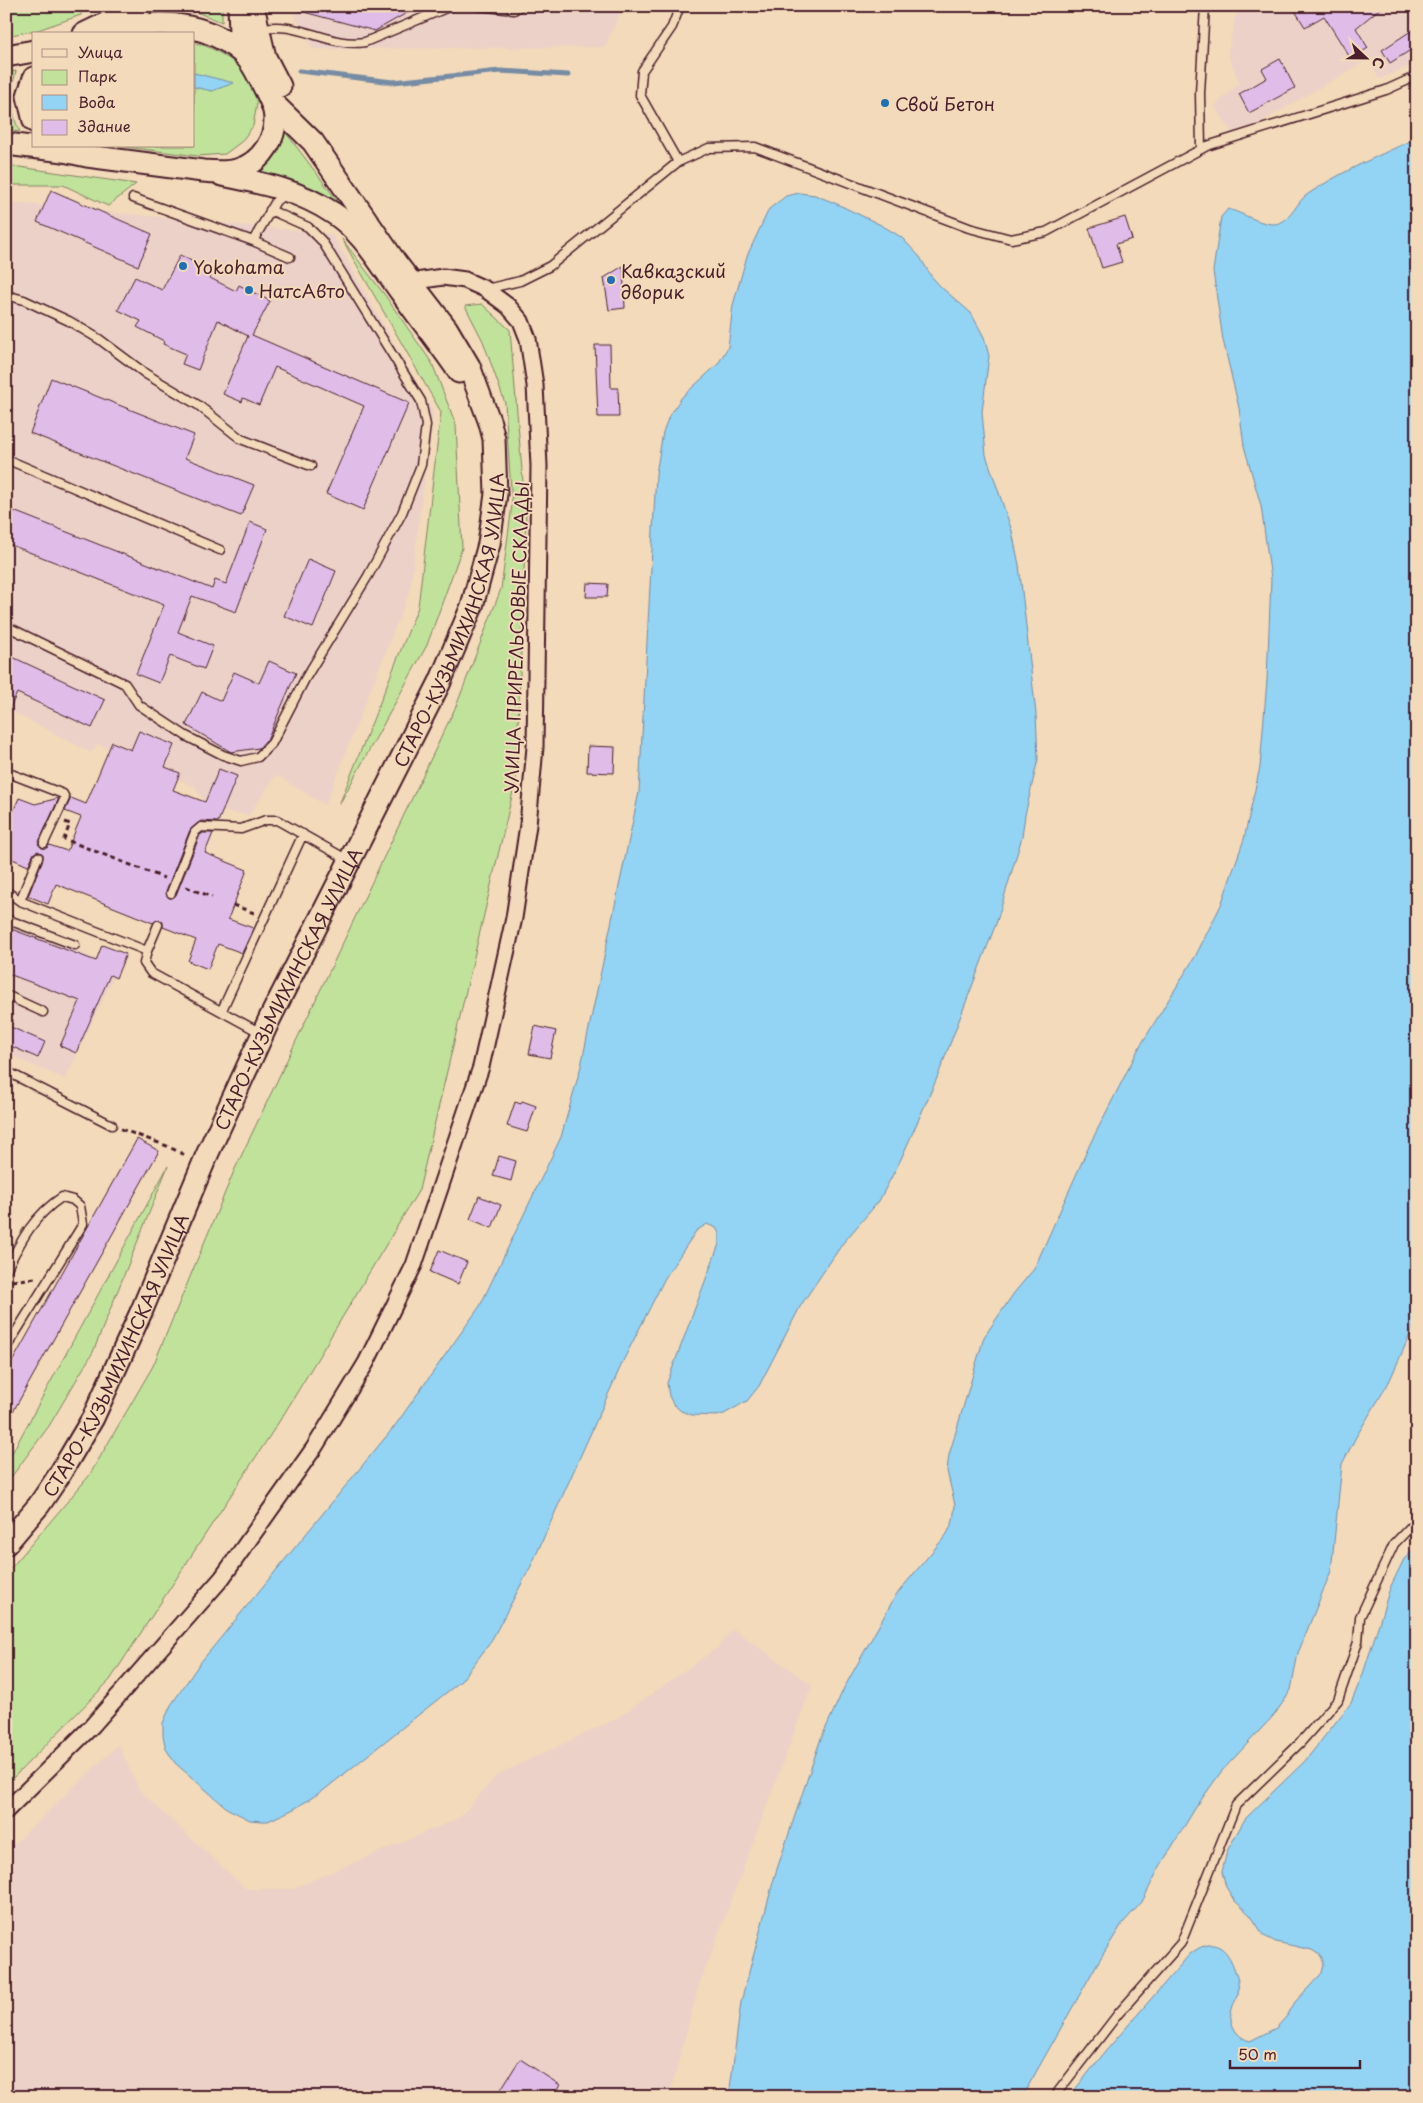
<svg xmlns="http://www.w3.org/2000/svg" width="1423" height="2103" font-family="'Playpen Sans',sans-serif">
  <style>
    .built { fill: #ecd1c8 }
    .green { fill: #c0e29b; stroke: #858063 }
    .water { fill: #93d3f4; stroke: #768ba4 }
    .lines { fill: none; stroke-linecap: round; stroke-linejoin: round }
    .stream { stroke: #768ba4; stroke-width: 5 }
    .building { fill: #dfbde8; stroke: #4a1f2b }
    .lane-casing { stroke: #4a1f2b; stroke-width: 11 }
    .street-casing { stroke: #4a1f2b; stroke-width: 19 }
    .secondary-casing { stroke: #4a1f2b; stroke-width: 25 }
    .path { stroke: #4a1f2b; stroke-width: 3; stroke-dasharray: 5 4; stroke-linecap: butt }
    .lane { stroke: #f2daba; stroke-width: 8 }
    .street { stroke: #f2daba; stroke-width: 15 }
    .secondary { stroke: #f2daba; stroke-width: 21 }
    .poi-dot { fill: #1f6fb2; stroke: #f2daba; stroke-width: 2 }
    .labels { text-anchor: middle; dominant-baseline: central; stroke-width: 4; stroke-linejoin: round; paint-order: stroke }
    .poi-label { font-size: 18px; fill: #4a1f2b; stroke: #f2daba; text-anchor: start }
    .street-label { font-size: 18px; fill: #4a1f2b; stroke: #f2daba }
  </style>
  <rect width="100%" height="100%" fill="#f2daba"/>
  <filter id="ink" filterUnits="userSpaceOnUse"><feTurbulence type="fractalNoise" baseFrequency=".02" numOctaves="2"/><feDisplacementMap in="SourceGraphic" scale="10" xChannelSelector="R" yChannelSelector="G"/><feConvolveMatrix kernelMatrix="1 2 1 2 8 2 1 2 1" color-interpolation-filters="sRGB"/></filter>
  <g filter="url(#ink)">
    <path class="built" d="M 289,6 L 623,6 L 605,47 L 313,49 Z
      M 1238,6 L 1417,6 L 1417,63 L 1379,79 L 1369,59 L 1235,137 L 1215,106 L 1239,83 L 1228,53 Z
      M 6,202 L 332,234 L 433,412 L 410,590 L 325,805 L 276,775 L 249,815 L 210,810 L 194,786 L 98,744 L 91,753 L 6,708 Z
      M 6,915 L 117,970 L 65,1079 L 6,1053 Z
      M 733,1629 L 812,1685 L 698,1988 L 669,2097 L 6,2097 L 6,1852 L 118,1745 L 140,1791 L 246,1889 L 292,1889 L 459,1818 L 497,1775 L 616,1719 L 717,1648 Z"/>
    <path class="green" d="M 6,6 L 82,6 L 81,15 L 38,30 L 6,36 Z
      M 172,6 L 222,6 L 222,22 L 196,12 L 166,10 Z
      M 194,43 C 205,43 232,59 239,67 C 246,77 252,88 258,98 L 253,126 L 241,142 L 225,154 L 198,156 L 118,146 L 194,146 Z
      M 16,71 C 10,92 10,112 20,132 L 6,130 L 6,73 Z
      M 283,129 L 339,203 L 337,206 L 252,172 Z
      M 6,165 L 136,184 L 108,206 L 63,185 L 6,185 Z
      M 342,239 L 384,294 L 432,363 L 456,425 L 462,548 L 427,645 L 339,805 L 418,607 L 441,412 Z
      M 482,304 L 510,330 L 526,518 L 516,779 L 419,1190 L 284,1414 L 110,1680 L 6,1785 L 6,1574 L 89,1476 L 153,1366 L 234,1171 L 457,704 L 501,589 L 512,505 L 505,403 L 483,341 L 465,306 Z
      M 168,1166 L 93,1352 L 49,1426 L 6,1484 L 6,1464 Z"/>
    <path class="water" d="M 194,73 L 234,83 L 212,91 L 194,87 Z
      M 1417,138 L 1417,1319 L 1389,1382 L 1356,1437 L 1342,1464 L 1331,1571 L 1298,1653 L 1291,1690 L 1275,1714 L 1221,1772 L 1196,1807 L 1159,1868 L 1142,1902 L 1122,1924 L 1097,1964 L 1022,2097 L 729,2097 L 741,2002 L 775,1875 L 820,1741 L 844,1688 L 896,1595 L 947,1534 L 953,1521 L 955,1505 L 947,1471 L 949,1455 L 984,1337 L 1014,1293 L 1034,1269 L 1090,1144 L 1139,1048 L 1196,955 L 1221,905 L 1244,839 L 1260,767 L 1267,680 L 1271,579 L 1261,506 L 1244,446 L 1239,408 L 1223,340 L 1213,271 L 1221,217 L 1228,209 C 1241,212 1266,228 1279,223 C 1292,219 1297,201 1308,194 C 1342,171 1380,155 1417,138 Z
      M 799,193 L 815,195 L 837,204 L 881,225 L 901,237 L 920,257 L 931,276 L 941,287 L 971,313 L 984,337 L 989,356 L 982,412 L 986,455 L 1012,531 L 1019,565 L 1036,714 L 1038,759 L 1025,815 L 1022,837 L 997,921 L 937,1078 L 901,1159 L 879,1201 L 843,1243 L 801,1305 L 759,1386 L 747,1401 L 724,1414 L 717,1416 L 692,1415 L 681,1411 L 673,1404 L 669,1396 L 667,1383 L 719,1244 L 719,1233 L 716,1228 L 707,1224 L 696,1231 L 665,1278 L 624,1359 L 531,1566 L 490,1643 L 461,1681 L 324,1790 L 294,1809 L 268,1821 L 262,1821 L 250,1820 L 228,1809 L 175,1763 L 166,1749 L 163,1736 L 163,1723 L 171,1705 L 200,1663 L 394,1427 L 480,1306 L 561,1137 L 581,1066 L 639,792 L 656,474 L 663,432 L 669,416 L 682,397 L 718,364 L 728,347 L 733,305 L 747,256 L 769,209 L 786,196 Z
      M 1417,1547 L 1417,2097 L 1069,2097 L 1105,2052 L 1190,1954 C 1213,1936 1227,1946 1235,1971 C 1238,1977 1239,1986 1238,1994 C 1236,2002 1229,2009 1231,2019 C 1233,2030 1239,2038 1250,2041 L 1276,2028 L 1287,2016 L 1295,2002 L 1322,1973 L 1324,1964 L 1321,1956 L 1312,1950 L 1276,1942 L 1264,1936 L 1251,1916 L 1234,1900 L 1226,1887 L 1222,1872 L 1227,1851 L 1245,1819 L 1305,1761 L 1351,1703 L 1363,1674 L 1390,1588 L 1404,1559 Z"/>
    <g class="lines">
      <path class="stream" d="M 299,71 L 393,82 L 500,71 L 568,75"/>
    </g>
    <path class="building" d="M 301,6 L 419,6 L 375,31 L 300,11 Z
      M 1292,6 L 1383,6 L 1356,28 L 1368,48 L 1351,59 L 1324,16 L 1305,27 Z
      M 1417,27 L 1417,46 L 1390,63 L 1382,50 Z
      M 1280,59 L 1295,88 L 1249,113 L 1239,94 L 1267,78 L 1262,69 Z
      M 51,190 L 152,234 L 138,266 L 37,222 Z
      M 1125,217 L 1132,239 L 1116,244 L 1122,262 L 1102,268 L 1089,228 Z
      M 180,255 L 213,272 L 210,278 L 236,291 L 239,285 L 270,301 L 252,335 L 409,403 L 363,510 L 326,494 L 364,406 L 275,367 L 259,405 L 243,398 L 242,402 L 223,394 L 248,336 L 218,320 L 198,370 L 182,364 L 186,354 L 163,344 L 164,341 L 137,327 L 141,321 L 118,310 L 135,277 L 162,290 Z
      M 623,266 L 625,308 L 609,310 L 604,278 Z
      M 595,345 L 610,345 L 611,388 L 618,388 L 619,417 L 598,417 Z
      M 51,378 L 194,435 L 185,458 L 254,485 L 241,516 L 30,433 Z
      M 6,508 L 212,589 L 215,580 L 226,584 L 250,522 L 267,529 L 236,612 L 192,596 L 178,632 L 213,646 L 204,669 L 170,656 L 159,683 L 136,674 L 164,605 L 6,543 Z
      M 308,559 L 336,571 L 313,628 L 284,616 Z
      M 587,583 L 608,584 L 607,597 L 586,597 Z
      M 6,654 L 105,700 L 92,728 L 17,693 L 6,717 Z
      M 269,661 L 296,673 L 268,738 L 259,748 L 231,752 L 186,725 L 202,692 L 221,701 L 234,672 L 259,683 Z
      M 139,731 L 174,745 L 165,767 L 180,773 L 173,790 L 205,802 L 219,769 L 237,776 L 218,822 L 201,821 L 190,830 L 166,891 L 169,898 L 172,898 L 176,895 L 200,835 L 203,833 L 213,833 L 205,853 L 247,870 L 228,919 L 253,928 L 250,936 L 242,953 L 218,944 L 208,969 L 188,961 L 196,940 L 163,927 L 163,922 L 160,920 L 153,923 L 56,884 L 48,904 L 28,896 L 43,859 L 43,854 L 38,851 L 34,853 L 28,866 L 6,856 L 6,828 L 19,798 L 35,804 L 59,798 L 38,844 L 42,848 L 47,848 L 49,845 L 67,851 L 81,817 L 65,811 L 71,798 L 86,804 L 112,742 L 131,750 Z
      M 588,746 L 615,747 L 614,773 L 587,772 Z
      M 6,927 L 96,961 L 102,945 L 126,954 L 116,978 L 110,975 L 76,1053 L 60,1046 L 80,1001 L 6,973 Z
      M 6,1025 L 45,1042 L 38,1058 L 6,1044 Z
      M 535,1026 L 556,1031 L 550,1058 L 529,1054 Z
      M 522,1101 L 536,1106 L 527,1132 L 507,1126 L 515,1102 L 521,1104 Z
      M 137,1139 L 159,1151 L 6,1424 L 6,1373 Z
      M 499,1156 L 516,1161 L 511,1181 L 493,1176 Z
      M 479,1196 L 501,1205 L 492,1228 L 470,1219 Z
      M 439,1250 L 467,1262 L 458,1284 L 430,1272 Z
      M 520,2059 L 560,2085 L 553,2097 L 496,2097 Z"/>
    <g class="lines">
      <defs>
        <path id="lane" d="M 479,6 L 514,10 L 520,6
          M 259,29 C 297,19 328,48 365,42 L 451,6
          M 1201,149 L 1200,93 L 1205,6
          M 678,162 L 640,95 L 642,71 L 672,27 L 680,6
          M 133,198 L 253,241 L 290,257
          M 253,241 L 276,201 L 285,194
          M 486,289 L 520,281 L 550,266 L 678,162 L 709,148 L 755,147 L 969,228 L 1011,239 L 1046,232 L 1207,146 L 1386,90 L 1417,76
          M 6,295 L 24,300 L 69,321 L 99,339 L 146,374 L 198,405 L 241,439 L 311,466
          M 6,459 L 220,550
          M 6,626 L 125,684 L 139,705 L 186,736 L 223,755 L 241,761 L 258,757 L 272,743 L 305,679 L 368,576 L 402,513 L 421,465 L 426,425 L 421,401 L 322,241 L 308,227 L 270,210
          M 6,772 L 63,794 L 65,798 L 44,843
          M 6,891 L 20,901 L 147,951 L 144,963 L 151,973 L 261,1033
          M 171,893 L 195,832 L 201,827 L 241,829 L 266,820 L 277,820 L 348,860
          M 20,901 L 38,857
          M 6,919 L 75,945
          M 147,951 L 158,925
          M 6,995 L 43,1012
          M 222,1010 L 303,834
          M 6,1071 L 112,1125
          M 6,1270 C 21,1241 33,1216 62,1197 L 73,1200 L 80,1206 L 83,1224 L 6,1348
          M 1054,2097 L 1118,2014 L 1181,1943 L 1236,1805 L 1300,1743 L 1338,1700 L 1358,1642 L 1360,1617 L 1394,1544 L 1417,1520"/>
        <path id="street" d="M 6,1811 L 92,1726 L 222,1578 L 314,1448 L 366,1363 L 414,1265 L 481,1067 L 514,918 L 528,825 L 535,747 L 539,466 L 535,385 L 528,339 L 521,321 L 508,306 L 485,289 L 465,280 L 443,277 L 403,283"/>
        <g id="secondary">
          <path d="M 239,6 L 240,33 L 250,59"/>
          <path d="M 253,6 L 265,57 L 280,86"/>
          <path d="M 84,34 L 142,6"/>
          <path d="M 6,56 L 34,51"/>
          <path d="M 34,78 L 28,96 L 34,121"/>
          <path d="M 6,144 L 64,151"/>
          <path d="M 57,146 L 64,151 L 87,156 L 203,171 C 214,172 226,173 237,170 C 262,163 279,136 274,111 C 272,101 266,92 262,83 C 257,74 253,64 246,57 C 232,42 209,31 189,27 C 161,21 131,25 103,34"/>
          <path d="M 222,175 C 261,183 299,190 333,213 C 362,231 380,264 400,291 C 419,318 440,344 459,372"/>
          <path id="s1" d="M 6,1544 L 39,1505 L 58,1477 L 93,1418 L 142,1310 L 206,1157 L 270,1018 L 440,682 L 472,606 L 489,544 L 496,494 L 494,439 L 490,423 L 469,366 L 447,329 L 396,263 L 313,142 L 271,101"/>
        </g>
      </defs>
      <use href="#lane" class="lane-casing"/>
      <use href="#street" class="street-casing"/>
      <use href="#secondary" class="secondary-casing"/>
      <path class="path" d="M 65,822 L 70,824 L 64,839 L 164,878
        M 186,887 L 212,897
        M 233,905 L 254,913
        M 121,1129 L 167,1146 L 187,1156
        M 12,1281 L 35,1278"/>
      <use href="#lane" class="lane"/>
      <use href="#street" class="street"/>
      <use href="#secondary" class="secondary"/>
    </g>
  </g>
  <g class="poi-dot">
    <circle cx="885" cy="103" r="5"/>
    <circle cx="183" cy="266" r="5"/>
    <circle cx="611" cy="280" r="5"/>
    <circle cx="249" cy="290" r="5"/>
  </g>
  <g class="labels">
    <g class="poi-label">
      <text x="895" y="103">Свой Бетон</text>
      <text x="193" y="266">Yokohama</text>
      <text x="621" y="270">Кавказский<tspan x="621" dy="21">дворик</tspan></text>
      <text x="259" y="290">НатсАвто</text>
    </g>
    <g class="street-label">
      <text stroke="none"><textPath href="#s1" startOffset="1030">СТАРО-КУЗЬМИХИНСКАЯ УЛИЦА</textPath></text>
      <text transform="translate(516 637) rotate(-88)">УЛИЦА ПРИРЕЛЬСОВЫЕ СКЛАДЫ</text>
      <text stroke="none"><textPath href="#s1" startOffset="625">СТАРО-КУЗЬМИХИНСКАЯ УЛИЦА</textPath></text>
      <text stroke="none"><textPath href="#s1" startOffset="220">СТАРО-КУЗЬМИХИНСКАЯ УЛИЦА</textPath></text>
    </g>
  </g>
  <rect width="1423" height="2103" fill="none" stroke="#f2daba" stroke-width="25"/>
  <rect x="12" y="12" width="1398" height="2078" fill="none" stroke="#4a1f2b" stroke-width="2" filter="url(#ink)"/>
  <rect x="32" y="32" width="162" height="115" fill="#f2daba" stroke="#af8f81"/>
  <rect x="42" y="49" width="25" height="8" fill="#f2daba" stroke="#af8f81"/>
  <text x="78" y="58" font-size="15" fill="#4a1f2b">Улица</text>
  <rect x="42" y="70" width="25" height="15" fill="#c0e29b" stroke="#af8f81"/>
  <text x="78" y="82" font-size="15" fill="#4a1f2b">Парк</text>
  <rect x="42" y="95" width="25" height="15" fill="#93d3f4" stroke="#af8f81"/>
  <text x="78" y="108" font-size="15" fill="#4a1f2b">Вода</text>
  <rect x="42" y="120" width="25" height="15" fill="#dfbde8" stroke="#af8f81"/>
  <text x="78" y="132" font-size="15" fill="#4a1f2b">Здание</text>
  <g transform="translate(1366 58) rotate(112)" stroke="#f2daba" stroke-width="4" paint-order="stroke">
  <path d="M0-4L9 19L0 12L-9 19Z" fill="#4a1f2b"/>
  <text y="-8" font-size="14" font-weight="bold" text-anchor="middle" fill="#4a1f2b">С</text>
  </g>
  <path d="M1230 2060v8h130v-8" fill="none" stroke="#4a1f2b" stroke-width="2.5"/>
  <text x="1238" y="2060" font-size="15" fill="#4a1f2b" stroke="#f2daba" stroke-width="4" paint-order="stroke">50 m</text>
</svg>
